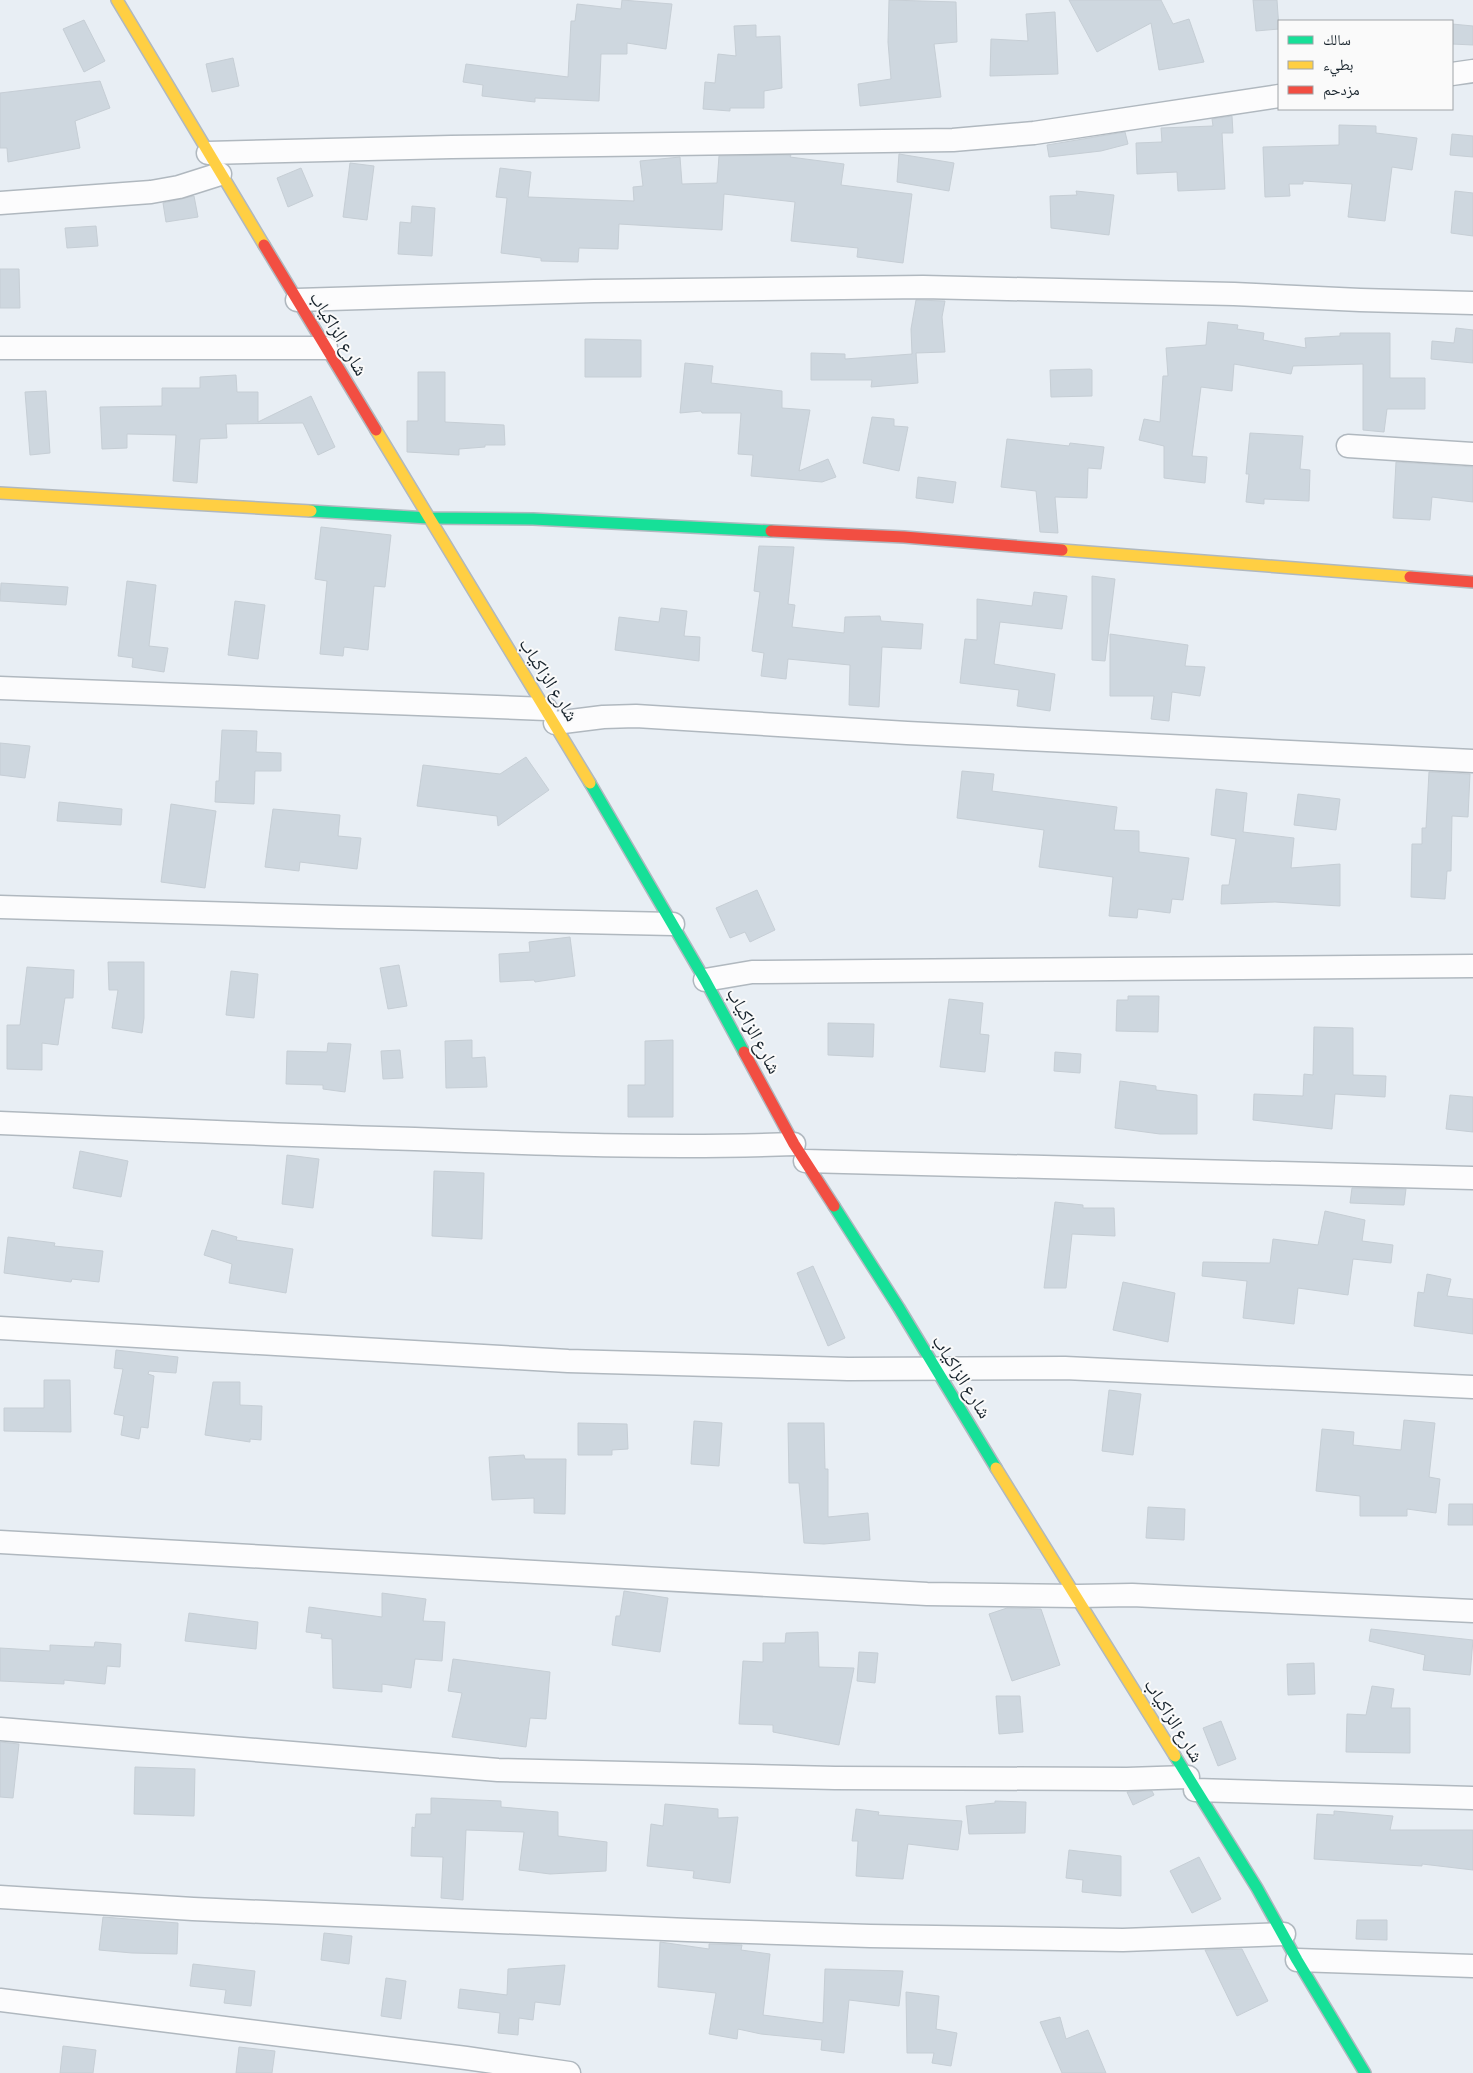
<svg xmlns="http://www.w3.org/2000/svg" width="1473" height="2073" font-family="'Alegreya Sans','Noto Naskh Arabic',sans-serif">
  <style>
    .building { fill: #ced7df; stroke: #c6ced5 }
    .lines { fill: none; stroke-linecap: round; stroke-linejoin: round }
    .street-casing { stroke: #b0b8bf; stroke-width: 25 }
    .fast-casing { stroke: #b0b8bf; stroke-width: 14 }
    .slow-casing { stroke: #b0b8bf; stroke-width: 14 }
    .jam-casing { stroke: #b0b8bf; stroke-width: 14 }
    .street { stroke: #fcfcfd; stroke-width: 22 }
    .fast { stroke: #16e098; stroke-width: 11 }
    .slow { stroke: #ffcf43; stroke-width: 11 }
    .jam { stroke: #f24e42; stroke-width: 11 }
    .labels { text-anchor: middle; dominant-baseline: central; stroke-width: 4; stroke-linejoin: round; paint-order: stroke }
    .street-label { font-size: 19px; fill: #17232c; stroke: #fafafa }
  </style>
  <rect width="100%" height="100%" fill="#e8eef4"/>
  <path class="building" d="M 622,0 L 672,4 L 666,49 L 627,43 L 627,54 L 601,54 L 599,101 L 535,98 L 535,102 L 482,96 L 483,85 L 463,82 L 466,64 L 568,77 L 571,21 L 575,21 L 577,4 L 621,9 Z
    M 889,0 L 956,2 L 957,42 L 934,44 L 941,97 L 860,106 L 858,84 L 891,79 L 888,42 Z
    M 1069,0 L 1161,0 L 1173,24 L 1189,19 L 1204,62 L 1159,70 L 1151,23 L 1097,52 Z
    M 1253,0 L 1277,0 L 1279,29 L 1256,31 Z
    M 1055,12 L 1058,74 L 990,76 L 991,39 L 1028,41 L 1026,14 Z
    M 84,20 L 105,61 L 84,72 L 63,29 Z
    M 1452,24 L 1473,26 L 1473,45 L 1452,44 Z
    M 756,25 L 756,37 L 780,36 L 782,88 L 764,91 L 764,108 L 730,108 L 730,111 L 703,109 L 705,82 L 715,83 L 718,54 L 736,56 L 734,26 Z
    M 233,58 L 239,86 L 212,92 L 206,64 Z
    M 100,81 L 110,108 L 75,121 L 80,148 L 8,162 L 7,148 L 0,148 L 0,93 Z
    M 1232,116 L 1233,133 L 1222,133 L 1225,189 L 1178,191 L 1177,172 L 1137,174 L 1136,143 L 1162,142 L 1161,128 L 1213,126 L 1212,119 Z
    M 1339,125 L 1376,126 L 1376,133 L 1417,138 L 1412,170 L 1392,167 L 1385,221 L 1348,217 L 1352,184 L 1303,181 L 1303,184 L 1289,184 L 1290,196 L 1265,197 L 1263,147 L 1339,145 Z
    M 1125,132 L 1128,144 L 1101,151 L 1049,157 L 1047,145 Z
    M 1452,134 L 1473,136 L 1473,157 L 1450,155 Z
    M 899,154 L 954,163 L 949,191 L 897,182 Z
    M 791,155 L 790,157 L 844,164 L 841,185 L 912,194 L 903,263 L 857,257 L 858,248 L 791,241 L 795,202 L 724,194 L 722,230 L 619,224 L 618,249 L 579,248 L 578,262 L 541,261 L 541,258 L 501,253 L 507,198 L 496,197 L 500,168 L 531,172 L 528,197 L 634,201 L 633,187 L 643,186 L 640,161 L 680,157 L 682,184 L 717,183 L 719,156 Z
    M 350,163 L 374,166 L 367,220 L 343,217 Z
    M 301,168 L 313,196 L 288,207 L 277,178 Z
    M 1076,191 L 1114,195 L 1109,235 L 1051,228 L 1050,196 L 1077,195 Z
    M 1455,191 L 1473,193 L 1473,236 L 1451,233 Z
    M 194,196 L 198,217 L 166,222 L 163,203 Z
    M 412,206 L 435,208 L 432,256 L 398,254 L 400,222 L 411,223 Z
    M 96,226 L 98,246 L 67,248 L 65,228 Z
    M 0,269 L 19,269 L 20,308 L 0,308 Z
    M 916,300 L 945,301 L 942,317 L 945,352 L 916,353 L 918,383 L 871,387 L 872,380 L 811,380 L 811,353 L 845,354 L 845,359 L 912,354 L 911,329 Z
    M 1208,322 L 1238,325 L 1237,329 L 1264,333 L 1263,340 L 1306,348 L 1305,338 L 1340,336 L 1340,333 L 1390,333 L 1390,378 L 1425,378 L 1425,409 L 1387,409 L 1384,432 L 1363,430 L 1363,364 L 1293,366 L 1291,374 L 1234,364 L 1232,391 L 1201,387 L 1192,456 L 1207,457 L 1205,483 L 1164,478 L 1164,446 L 1139,440 L 1144,419 L 1160,422 L 1163,376 L 1168,376 L 1166,348 L 1206,345 Z
    M 1456,328 L 1473,330 L 1473,363 L 1431,359 L 1432,341 L 1454,343 Z
    M 585,339 L 641,340 L 641,377 L 585,377 Z
    M 685,363 L 713,366 L 711,383 L 782,391 L 782,408 L 810,410 L 799,471 L 828,459 L 836,477 L 822,482 L 751,476 L 753,455 L 738,454 L 741,413 L 702,413 L 701,411 L 680,413 Z
    M 1090,369 L 1092,370 L 1092,396 L 1051,397 L 1050,370 Z
    M 418,372 L 445,372 L 445,422 L 504,425 L 505,445 L 485,445 L 485,447 L 459,449 L 459,455 L 407,452 L 407,421 L 418,421 Z
    M 236,375 L 237,392 L 258,392 L 258,422 L 311,396 L 335,447 L 318,455 L 303,423 L 226,424 L 227,438 L 200,439 L 197,483 L 173,481 L 176,435 L 127,434 L 127,448 L 102,449 L 100,407 L 162,406 L 162,388 L 200,388 L 200,377 Z
    M 46,391 L 50,453 L 30,455 L 25,392 Z
    M 872,417 L 894,419 L 894,426 L 908,427 L 899,471 L 863,463 Z
    M 1250,433 L 1303,436 L 1300,469 L 1310,470 L 1309,501 L 1264,499 L 1264,504 L 1246,502 L 1249,474 L 1246,474 Z
    M 1007,439 L 1069,446 L 1070,443 L 1104,447 L 1101,469 L 1088,468 L 1087,498 L 1055,497 L 1058,533 L 1040,532 L 1036,491 L 1001,487 Z
    M 1396,462 L 1473,467 L 1473,502 L 1432,497 L 1430,520 L 1393,518 Z
    M 918,477 L 956,482 L 953,503 L 916,498 Z
    M 321,527 L 391,535 L 385,587 L 374,586 L 368,650 L 344,647 L 343,656 L 320,654 L 327,581 L 315,579 Z
    M 759,546 L 794,547 L 788,604 L 795,605 L 792,627 L 844,633 L 845,617 L 880,616 L 881,621 L 923,624 L 921,649 L 882,647 L 879,707 L 849,705 L 850,665 L 788,659 L 786,679 L 761,676 L 764,653 L 752,651 L 760,592 L 754,591 Z
    M 1092,576 L 1115,579 L 1105,661 L 1092,660 Z
    M 127,581 L 156,585 L 149,646 L 168,648 L 164,672 L 132,667 L 133,658 L 118,656 Z
    M 1,583 L 68,587 L 66,605 L 0,601 Z
    M 1034,592 L 1067,596 L 1062,629 L 1000,622 L 994,664 L 1055,674 L 1050,711 L 1017,706 L 1019,690 L 960,683 L 965,639 L 977,640 L 977,599 L 1032,606 Z
    M 235,601 L 265,605 L 258,659 L 228,655 Z
    M 661,608 L 687,611 L 684,636 L 700,637 L 699,661 L 615,650 L 619,617 L 659,622 Z
    M 1110,634 L 1188,645 L 1185,666 L 1205,667 L 1200,696 L 1172,692 L 1169,721 L 1151,719 L 1154,696 L 1110,696 Z
    M 222,730 L 257,731 L 256,752 L 281,753 L 281,771 L 255,771 L 254,804 L 215,802 L 216,781 L 219,781 Z
    M 0,743 L 30,746 L 25,778 L 0,775 Z
    M 526,757 L 549,790 L 498,826 L 497,816 L 417,806 L 423,765 L 500,774 Z
    M 962,771 L 994,774 L 992,791 L 1117,807 L 1114,830 L 1139,831 L 1139,852 L 1189,858 L 1183,900 L 1172,899 L 1170,913 L 1138,909 L 1137,918 L 1109,916 L 1113,877 L 1039,867 L 1044,830 L 957,818 Z
    M 1429,772 L 1470,774 L 1468,817 L 1452,816 L 1451,871 L 1447,871 L 1445,899 L 1411,897 L 1412,844 L 1422,844 L 1422,828 L 1426,828 Z
    M 1216,789 L 1247,793 L 1243,832 L 1294,838 L 1291,868 L 1340,864 L 1340,906 L 1275,902 L 1221,904 L 1222,885 L 1229,885 L 1236,839 L 1211,835 Z
    M 1298,794 L 1340,799 L 1336,830 L 1294,825 Z
    M 59,802 L 122,809 L 121,825 L 57,821 Z
    M 171,804 L 216,811 L 205,888 L 161,882 Z
    M 273,809 L 340,815 L 338,836 L 361,838 L 357,869 L 300,862 L 299,871 L 265,867 Z
    M 757,890 L 775,930 L 750,942 L 745,932 L 730,938 L 716,908 Z
    M 570,937 L 575,976 L 535,982 L 534,980 L 500,982 L 499,954 L 530,952 L 529,942 Z
    M 108,962 L 144,962 L 144,1018 L 142,1033 L 112,1028 L 118,990 L 109,990 Z
    M 399,965 L 407,1006 L 388,1009 L 380,968 Z
    M 27,967 L 74,970 L 73,998 L 65,998 L 58,1045 L 42,1043 L 42,1070 L 7,1069 L 7,1025 L 20,1025 Z
    M 231,971 L 258,974 L 254,1018 L 226,1015 Z
    M 1128,996 L 1159,996 L 1158,1032 L 1116,1031 L 1117,1000 L 1128,1000 Z
    M 949,999 L 983,1003 L 980,1034 L 989,1035 L 985,1072 L 940,1067 Z
    M 828,1023 L 874,1024 L 873,1057 L 828,1055 Z
    M 1314,1027 L 1353,1028 L 1353,1075 L 1386,1076 L 1385,1097 L 1335,1094 L 1332,1129 L 1253,1120 L 1254,1094 L 1303,1096 L 1304,1074 L 1313,1075 Z
    M 472,1040 L 472,1058 L 485,1057 L 487,1087 L 446,1088 L 445,1041 Z
    M 673,1040 L 673,1117 L 628,1117 L 628,1085 L 645,1085 L 645,1041 Z
    M 328,1043 L 351,1044 L 345,1092 L 323,1089 L 323,1085 L 286,1084 L 287,1051 L 327,1052 Z
    M 400,1050 L 403,1078 L 383,1079 L 381,1051 Z
    M 1055,1052 L 1081,1054 L 1080,1073 L 1054,1071 Z
    M 1120,1081 L 1156,1086 L 1156,1090 L 1197,1095 L 1197,1134 L 1160,1134 L 1115,1128 Z
    M 1450,1095 L 1473,1097 L 1473,1132 L 1446,1129 Z
    M 80,1151 L 128,1161 L 121,1197 L 73,1188 Z
    M 287,1155 L 319,1159 L 313,1208 L 282,1204 Z
    M 434,1171 L 484,1173 L 482,1239 L 432,1236 Z
    M 1352,1188 L 1406,1189 L 1404,1205 L 1350,1203 Z
    M 1055,1202 L 1083,1205 L 1083,1208 L 1114,1208 L 1115,1236 L 1072,1234 L 1066,1288 L 1044,1288 Z
    M 1325,1211 L 1365,1220 L 1362,1241 L 1393,1245 L 1391,1263 L 1353,1259 L 1348,1295 L 1298,1288 L 1294,1324 L 1243,1318 L 1247,1281 L 1202,1276 L 1203,1262 L 1270,1263 L 1273,1239 L 1318,1245 Z
    M 212,1230 L 237,1237 L 236,1240 L 293,1249 L 286,1293 L 229,1283 L 232,1264 L 204,1255 Z
    M 8,1237 L 55,1243 L 54,1246 L 103,1251 L 99,1282 L 72,1279 L 71,1282 L 4,1273 Z
    M 813,1266 L 845,1338 L 828,1346 L 797,1273 Z
    M 1427,1274 L 1451,1279 L 1447,1296 L 1473,1299 L 1473,1334 L 1414,1326 L 1418,1292 L 1424,1293 Z
    M 1123,1282 L 1175,1293 L 1168,1342 L 1113,1330 Z
    M 116,1350 L 178,1357 L 176,1373 L 149,1371 L 148,1374 L 154,1376 L 148,1428 L 141,1427 L 139,1439 L 121,1435 L 124,1416 L 114,1414 L 123,1369 L 114,1368 Z
    M 44,1380 L 70,1380 L 71,1432 L 4,1431 L 4,1408 L 44,1408 Z
    M 213,1382 L 240,1382 L 240,1405 L 262,1406 L 261,1440 L 250,1439 L 250,1442 L 205,1435 Z
    M 1109,1390 L 1141,1394 L 1133,1455 L 1102,1451 Z
    M 1404,1420 L 1435,1423 L 1429,1477 L 1440,1479 L 1436,1513 L 1407,1509 L 1407,1516 L 1360,1516 L 1360,1496 L 1316,1491 L 1322,1429 L 1354,1432 L 1353,1445 L 1401,1450 Z
    M 694,1421 L 722,1423 L 719,1466 L 691,1464 Z
    M 578,1423 L 627,1424 L 628,1449 L 612,1450 L 612,1455 L 578,1455 Z
    M 788,1423 L 824,1423 L 825,1469 L 828,1469 L 828,1517 L 868,1513 L 870,1540 L 824,1544 L 804,1543 L 799,1483 L 789,1483 Z
    M 524,1455 L 525,1459 L 566,1459 L 565,1514 L 534,1513 L 534,1498 L 492,1500 L 489,1457 Z
    M 1449,1504 L 1473,1504 L 1473,1525 L 1448,1525 Z
    M 1148,1507 L 1185,1509 L 1184,1540 L 1146,1538 Z
    M 624,1591 L 668,1598 L 660,1652 L 612,1645 L 616,1616 L 620,1616 Z
    M 382,1593 L 426,1599 L 423,1621 L 445,1622 L 442,1661 L 415,1659 L 411,1688 L 382,1684 L 382,1692 L 333,1688 L 332,1639 L 321,1638 L 322,1634 L 306,1632 L 309,1607 L 382,1617 Z
    M 1007,1608 L 1041,1609 L 1060,1665 L 1012,1681 L 989,1614 Z
    M 189,1613 L 258,1622 L 256,1649 L 185,1641 Z
    M 1371,1629 L 1473,1640 L 1470,1675 L 1423,1670 L 1425,1655 L 1369,1641 Z
    M 818,1632 L 819,1667 L 854,1668 L 839,1745 L 773,1732 L 773,1725 L 739,1724 L 743,1661 L 763,1662 L 763,1643 L 785,1643 L 786,1633 Z
    M 95,1642 L 121,1644 L 120,1667 L 107,1666 L 105,1684 L 64,1680 L 64,1684 L 0,1681 L 0,1648 L 50,1651 L 50,1645 L 94,1647 Z
    M 859,1652 L 878,1653 L 875,1683 L 857,1681 Z
    M 453,1659 L 550,1672 L 546,1719 L 530,1718 L 526,1747 L 452,1737 L 462,1693 L 448,1691 Z
    M 1314,1663 L 1315,1694 L 1288,1695 L 1287,1664 Z
    M 1372,1686 L 1394,1689 L 1391,1708 L 1410,1708 L 1410,1753 L 1346,1752 L 1347,1714 L 1366,1715 Z
    M 996,1696 L 1020,1696 L 1023,1732 L 999,1734 Z
    M 1221,1721 L 1236,1759 L 1218,1766 L 1203,1728 Z
    M 0,1742 L 19,1744 L 13,1798 L 0,1797 Z
    M 135,1767 L 195,1769 L 194,1816 L 134,1814 Z
    M 1152,1791 L 1154,1795 L 1133,1805 L 1127,1792 Z
    M 431,1798 L 501,1801 L 501,1807 L 558,1812 L 558,1836 L 607,1842 L 606,1871 L 550,1874 L 519,1870 L 524,1832 L 466,1830 L 463,1900 L 441,1898 L 443,1857 L 411,1856 L 412,1827 L 415,1828 L 416,1814 L 431,1814 Z
    M 995,1801 L 1026,1802 L 1025,1833 L 969,1834 L 966,1806 L 995,1803 Z
    M 665,1804 L 718,1809 L 718,1818 L 738,1817 L 730,1883 L 693,1878 L 694,1871 L 647,1866 L 651,1824 L 663,1826 Z
    M 856,1809 L 879,1812 L 878,1815 L 962,1821 L 958,1850 L 908,1844 L 903,1879 L 856,1876 L 858,1841 L 852,1841 Z
    M 1334,1811 L 1393,1816 L 1390,1830 L 1473,1830 L 1473,1870 L 1422,1864 L 1422,1866 L 1314,1859 L 1317,1814 L 1334,1815 Z
    M 1069,1850 L 1121,1856 L 1121,1896 L 1082,1892 L 1083,1880 L 1066,1878 Z
    M 1199,1857 L 1221,1899 L 1192,1913 L 1170,1871 Z
    M 103,1917 L 178,1923 L 177,1954 L 132,1953 L 99,1950 Z
    M 1357,1920 L 1387,1920 L 1387,1940 L 1356,1939 Z
    M 324,1933 L 352,1936 L 349,1964 L 321,1960 Z
    M 660,1942 L 709,1949 L 709,1944 L 742,1945 L 741,1950 L 770,1954 L 763,2015 L 823,2023 L 825,1969 L 903,1971 L 899,2006 L 849,2000 L 844,2053 L 821,2050 L 822,2040 L 761,2034 L 738,2029 L 737,2039 L 709,2034 L 716,1993 L 658,1987 Z
    M 1242,1949 L 1268,2001 L 1237,2016 L 1205,1950 Z
    M 193,1964 L 255,1971 L 251,2006 L 224,2003 L 226,1990 L 190,1986 Z
    M 565,1965 L 560,2005 L 535,2002 L 533,2020 L 519,2018 L 518,2035 L 498,2033 L 500,2013 L 458,2008 L 460,1989 L 507,1995 L 508,1969 Z
    M 386,1978 L 406,1981 L 401,2019 L 381,2016 Z
    M 906,1992 L 939,1996 L 936,2029 L 957,2033 L 951,2066 L 932,2063 L 934,2053 L 907,2053 Z
    M 1060,2017 L 1066,2039 L 1088,2030 L 1106,2073 L 1062,2073 L 1040,2022 Z
    M 63,2046 L 96,2050 L 93,2073 L 60,2073 Z
    M 239,2047 L 275,2051 L 272,2073 L 236,2073 Z"/>
  <g class="lines">
    <defs>
      <path id="street" d="M 1452,74 L 1473,71
        M 208,153 L 451,147 L 953,140 L 1034,133 L 1279,96
        M 0,203 L 151,192 L 179,187 L 220,174
        M 297,300 L 594,291 L 923,287 L 1234,294 L 1360,300 L 1473,303
        M 0,348 L 326,348
        M 1348,446 L 1473,454
        M 0,688 L 546,709
        M 555,723 L 603,717 L 636,716 L 907,733 L 1473,761
        M 0,907 L 339,917 L 673,924
        M 705,980 L 752,972 L 1473,966
        M 0,1123 C 138,1129 276,1135 415,1139 C 541,1144 668,1149 794,1144
        M 805,1161 L 1473,1178
        M 0,1328 L 568,1361 L 848,1369 L 1065,1368 L 1473,1387
        M 0,1542 L 927,1594 L 1078,1596 L 1132,1595 L 1473,1611
        M 0,1729 L 498,1770 L 835,1778 L 1127,1779 L 1188,1777
        M 1195,1790 L 1473,1798
        M 0,1897 L 193,1909 L 688,1930 L 870,1936 L 1123,1940 L 1284,1934
        M 1297,1960 L 1473,1966
        M 0,2000 L 466,2058 L 569,2073"/>
      <path id="fast" d="M 311,511 L 429,518 L 533,519 L 771,531
        M 590,783 L 705,980 L 744,1052
        M 834,1206 L 899,1308 L 996,1468
        M 1175,1756 L 1257,1888 L 1297,1960 L 1365,2073"/>
      <path id="slow" d="M 117,0 L 264,245
        M 376,430 L 590,783
        M 0,493 L 311,511
        M 1062,550 L 1410,577
        M 996,1468 L 1175,1756"/>
      <path id="jam" d="M 264,245 L 376,430
        M 771,531 L 904,537 L 1062,550
        M 1410,577 L 1473,582
        M 744,1052 L 794,1144 L 834,1206"/>
    </defs>
    <use href="#street" class="street-casing"/>
    <use href="#fast" class="fast-casing"/>
    <use href="#slow" class="slow-casing"/>
    <use href="#jam" class="jam-casing"/>
    <use href="#street" class="street"/>
    <use href="#fast" class="fast"/>
    <use href="#slow" class="slow"/>
    <use href="#jam" class="jam"/>
  </g>
  <g class="labels">
    <g class="street-label">
      <text transform="translate(338 334) rotate(59)">شارع الزاكياب</text>
      <text transform="translate(548 680) rotate(58)">شارع الزاكياب</text>
      <text transform="translate(753 1031) rotate(62)">شارع الزاكياب</text>
      <text transform="translate(961 1377) rotate(58)">شارع الزاكياب</text>
      <text transform="translate(1173 1721) rotate(58)">شارع الزاكياب</text>
    </g>
  </g>
  <rect x="1278" y="20" width="175" height="90" fill="#fafafa" stroke="#9fa4a8"/>
  <rect x="1288" y="36" width="25" height="8" fill="#16e098" stroke="#9fa4a8"/>
  <text x="1323" y="45" font-size="15" fill="#17232c">سالك</text>
  <rect x="1288" y="61" width="25" height="8" fill="#ffcf43" stroke="#9fa4a8"/>
  <text x="1323" y="70" font-size="15" fill="#17232c">بطيء</text>
  <rect x="1288" y="86" width="25" height="8" fill="#f24e42" stroke="#9fa4a8"/>
  <text x="1323" y="95" font-size="15" fill="#17232c">مزدحم</text>
</svg>
